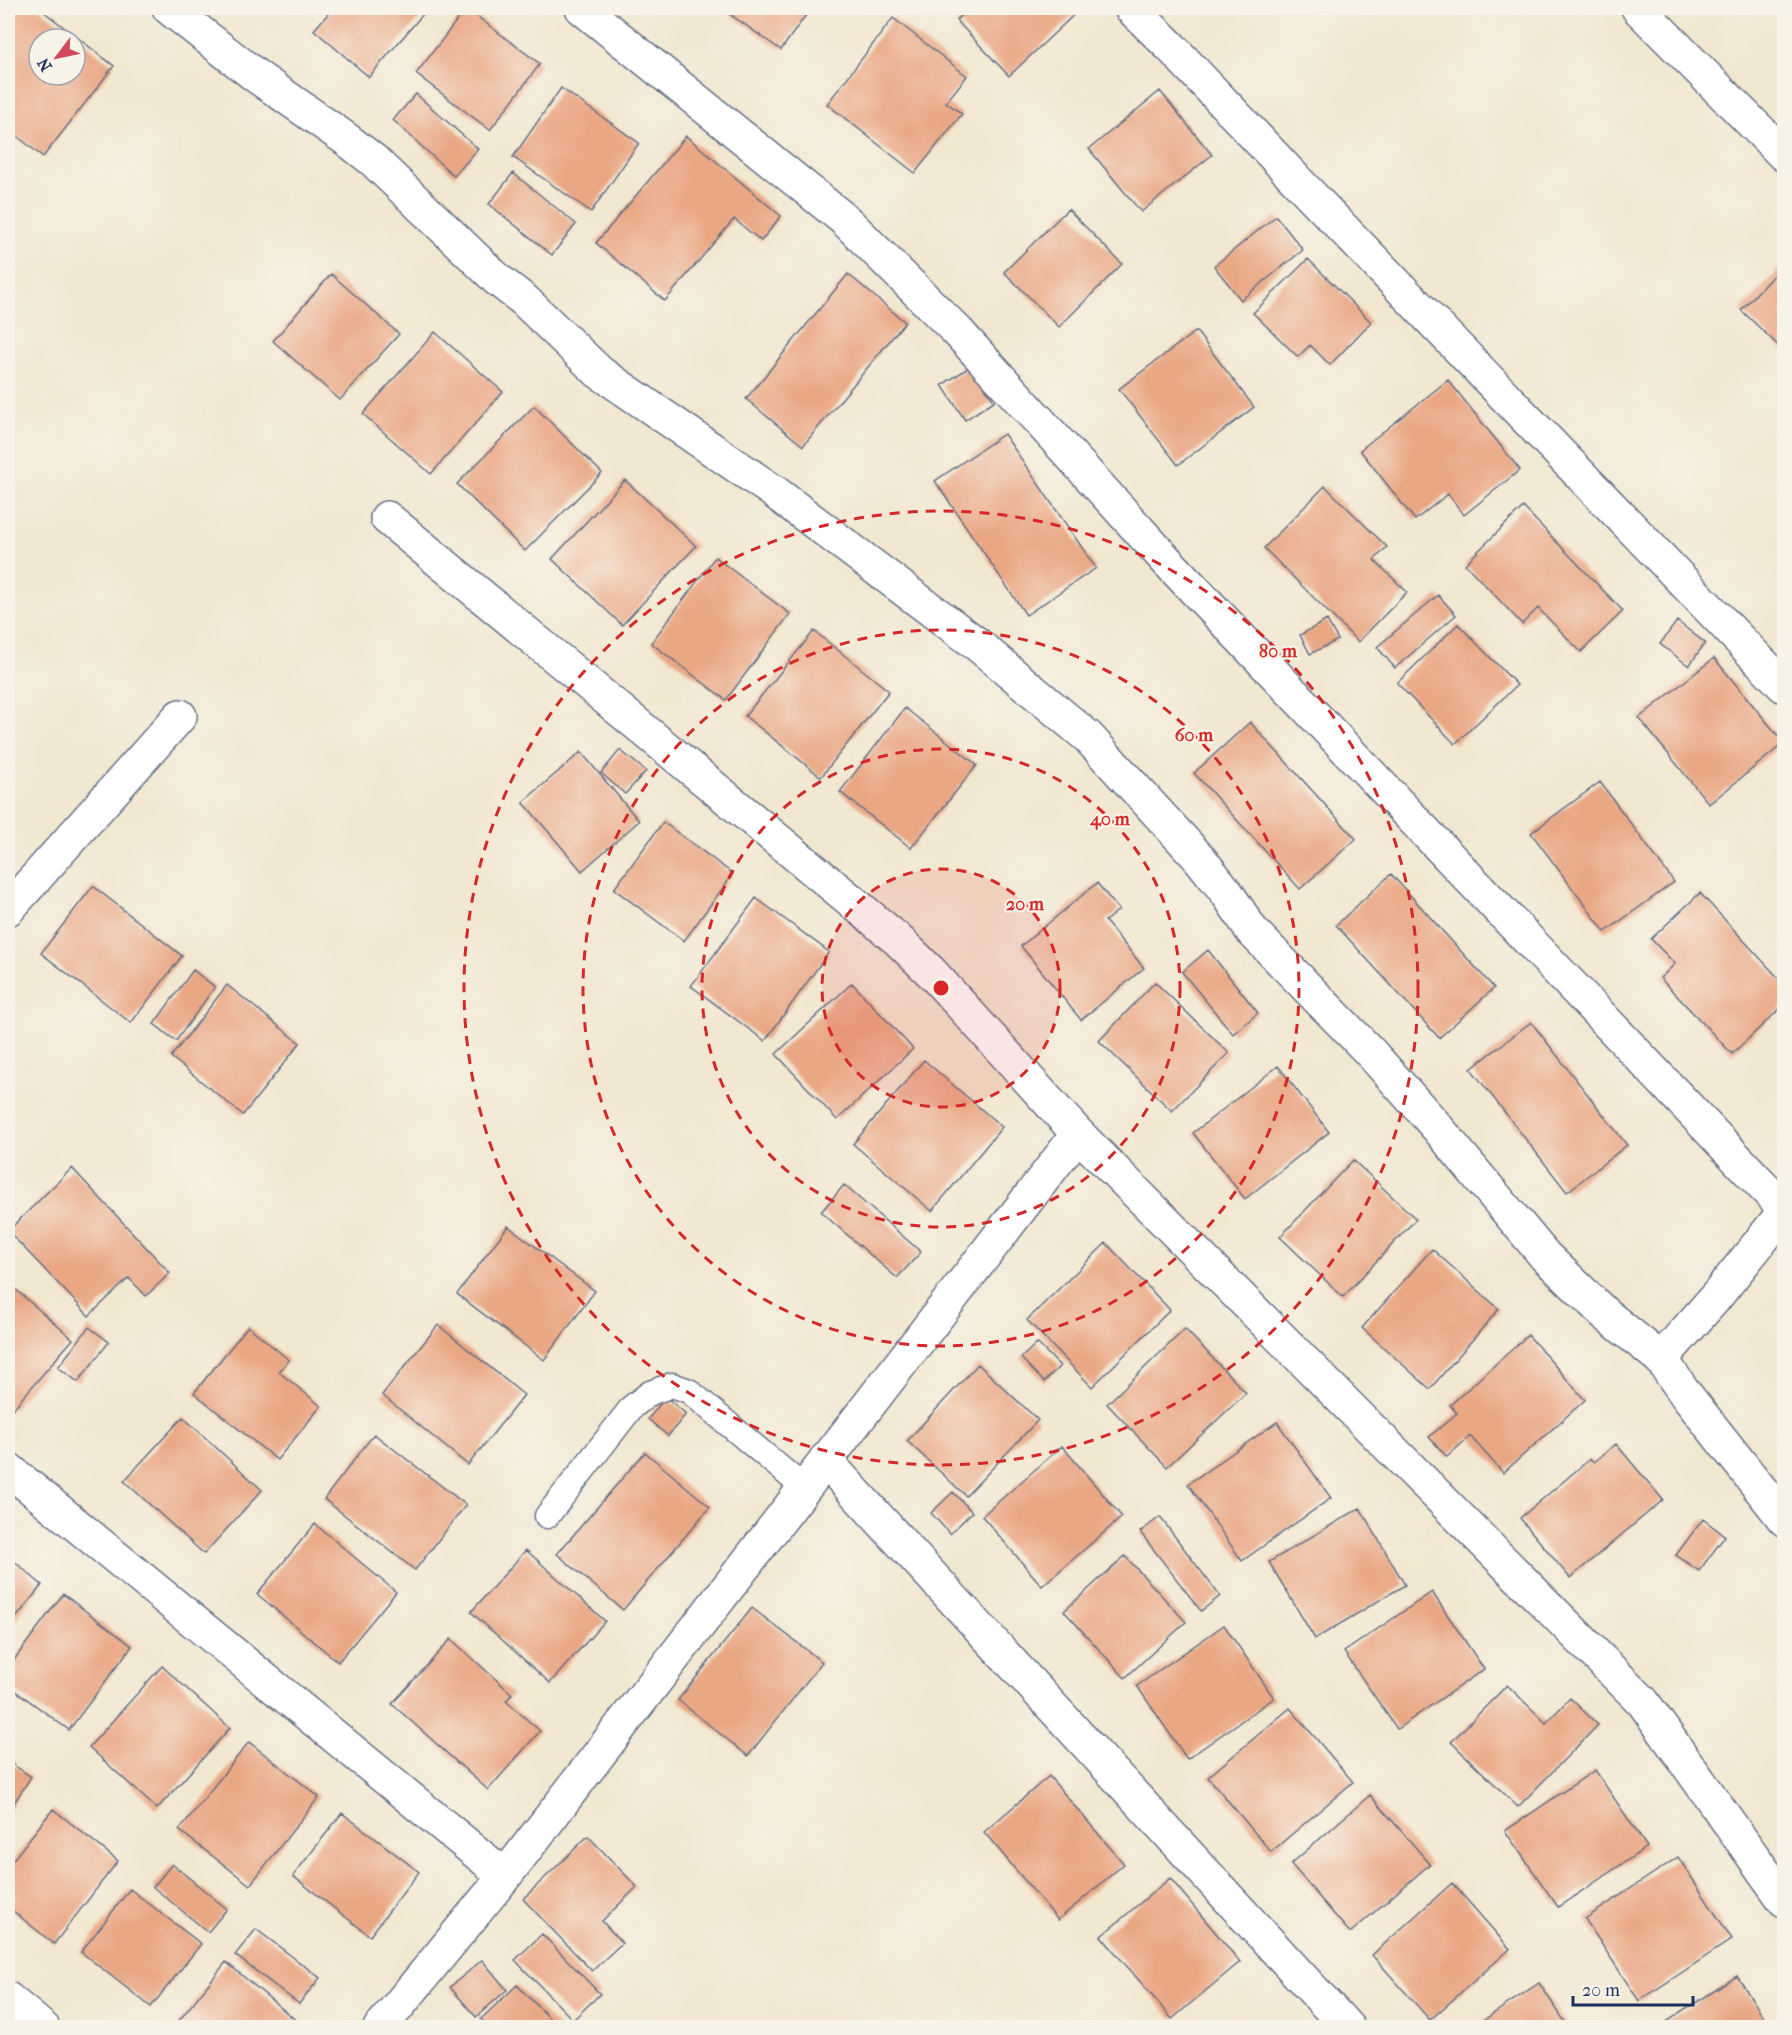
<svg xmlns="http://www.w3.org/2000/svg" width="1792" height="2035" font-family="'IM FELL French Canon',serif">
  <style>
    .building { fill: #eaa784; fill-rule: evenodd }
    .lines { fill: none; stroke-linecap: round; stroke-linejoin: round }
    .service-casing { stroke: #666f86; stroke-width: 27 }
    .minor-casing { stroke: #666f86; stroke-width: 36 }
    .service { stroke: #fff; stroke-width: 24 }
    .minor { stroke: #fff; stroke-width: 33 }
    .ring { fill: none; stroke: #d62828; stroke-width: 3; stroke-dasharray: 10 8 }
    .centre { fill: #d62828; stroke: #f7f3e8; stroke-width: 3 }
    .ring-label { font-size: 18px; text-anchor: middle; font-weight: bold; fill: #d62828; stroke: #f7f3e8; stroke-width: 4.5; stroke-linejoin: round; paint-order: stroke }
  </style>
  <rect width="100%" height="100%" fill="#f7f3e8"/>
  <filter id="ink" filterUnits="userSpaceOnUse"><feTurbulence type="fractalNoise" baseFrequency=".0167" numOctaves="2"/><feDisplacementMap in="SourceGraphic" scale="12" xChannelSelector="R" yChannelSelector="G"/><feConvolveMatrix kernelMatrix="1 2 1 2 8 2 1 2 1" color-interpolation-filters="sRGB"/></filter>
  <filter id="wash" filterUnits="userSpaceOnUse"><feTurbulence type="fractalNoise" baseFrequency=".008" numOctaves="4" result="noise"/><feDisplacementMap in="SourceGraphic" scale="24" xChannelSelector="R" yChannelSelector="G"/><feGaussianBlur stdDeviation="1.35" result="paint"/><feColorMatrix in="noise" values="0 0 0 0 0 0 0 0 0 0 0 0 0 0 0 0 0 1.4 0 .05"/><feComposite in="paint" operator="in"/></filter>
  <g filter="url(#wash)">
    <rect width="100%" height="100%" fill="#f2e7d0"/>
    <g id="blocks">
      <path class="building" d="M 8,8 L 39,8 L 114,66 L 43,157 L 8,129 ZM 39,39 L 75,39 L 75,75 L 39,75 Z
        M 333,8 L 416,8 L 423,14 L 369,77 L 314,30 Z
        M 466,8 L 540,64 L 490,130 L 416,74 Z
        M 721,8 L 811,8 L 781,50 Z
        M 969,8 L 1081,8 L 1009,76 L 956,20 Z
        M 893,18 L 967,76 L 946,102 L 962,114 L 915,173 L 827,104 Z
        M 561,88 L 639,143 L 591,212 L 513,157 Z
        M 1160,91 L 1212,155 L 1141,212 L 1089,149 Z
        M 416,94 L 478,149 L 454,176 L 393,120 Z
        M 686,136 L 781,216 L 761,241 L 734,219 L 665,301 L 596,243 Z
        M 513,173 L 576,224 L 552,255 L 489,204 Z
        M 1068,209 L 1122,264 L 1059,327 L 1004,272 Z
        M 1276,216 L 1303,250 L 1241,300 L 1214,266 Z
        M 1308,259 L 1371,322 L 1330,365 L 1310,345 L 1298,357 L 1253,313 Z
        M 1784,264 L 1784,351 L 1741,310 Z
        M 331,274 L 399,334 L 340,400 L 273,341 Z
        M 848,274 L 905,322 L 803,446 L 746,399 Z
        M 1196,331 L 1254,407 L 1178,465 L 1119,389 Z
        M 435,332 L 503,392 L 431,474 L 363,414 Z
        M 971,366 L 994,401 L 965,420 L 942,385 Z
        M 1448,380 L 1520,470 L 1464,515 L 1448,494 L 1415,520 L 1360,450 Z
        M 534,406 L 602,473 L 525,551 L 457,484 Z
        M 1004,434 L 1096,568 L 1026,615 L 935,481 Z
        M 625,480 L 696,546 L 622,625 L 552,559 Z
        M 1325,486 L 1387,547 L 1374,560 L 1407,592 L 1358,642 L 1264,548 Z
        M 1523,507 L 1623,611 L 1581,652 L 1538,608 L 1522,624 L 1465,564 Z
        M 715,557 L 790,614 L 726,700 L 651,643 Z
        M 1438,595 L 1456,615 L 1395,668 L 1377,647 Z
        M 1327,620 L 1338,640 L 1310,654 L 1300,635 Z
        M 1677,621 L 1705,643 L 1689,666 L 1660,644 Z
        M 1458,624 L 1517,685 L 1455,744 L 1397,683 Z
        M 814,631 L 889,691 L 821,777 L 745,716 Z
        M 1714,658 L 1784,743 L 1709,804 L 1639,718 Z
        M 905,708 L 977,765 L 911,848 L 840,792 Z
        M 1250,722 L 1356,839 L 1300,889 L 1194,773 Z
        M 620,750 L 646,771 L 625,794 L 601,773 Z
        M 581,752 L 639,821 L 582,871 L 523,802 Z
        M 1600,782 L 1674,882 L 1605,932 L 1531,833 Z
        M 663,822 L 733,874 L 684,941 L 614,889 Z
        M 1391,874 L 1494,988 L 1439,1038 L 1336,925 Z
        M 1097,883 L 1119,910 L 1105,921 L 1144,968 L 1081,1020 L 1021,946 Z
        M 93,886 L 182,956 L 131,1023 L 41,953 Z
        M 1700,893 L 1784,984 L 1784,1005 L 1732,1054 L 1660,978 L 1675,964 L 1651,939 Z
        M 756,898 L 829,952 L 765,1041 L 691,986 Z
        M 1208,950 L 1258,1013 L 1233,1034 L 1182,972 Z
        M 193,970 L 215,987 L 176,1041 L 154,1024 Z
        M 1155,982 L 1229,1053 L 1172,1111 L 1099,1041 Z
        M 852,983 L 913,1049 L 837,1120 L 776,1054 Z
        M 227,985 L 300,1043 L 243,1115 L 171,1057 Z
        M 1531,1022 L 1627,1145 L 1567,1192 L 1471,1069 Z
        M 924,1060 L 1002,1127 L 932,1211 L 853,1144 Z
        M 1278,1066 L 1329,1132 L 1245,1199 L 1193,1133 Z
        M 1353,1160 L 1416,1219 L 1343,1297 L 1280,1237 Z
        M 72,1168 L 170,1273 L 146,1296 L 129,1278 L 89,1316 L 8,1231 Z
        M 844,1185 L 921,1252 L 897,1278 L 821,1212 Z
        M 508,1226 L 595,1291 L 544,1360 L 457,1294 Z
        M 1106,1243 L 1170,1310 L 1092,1387 L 1027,1320 Z
        M 1432,1249 L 1499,1309 L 1430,1389 L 1362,1328 Z
        M 8,1283 L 73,1339 L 13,1409 L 8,1404 Z
        M 438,1325 L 524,1395 L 468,1465 L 382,1395 Z
        M 248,1326 L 289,1360 L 279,1372 L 321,1406 L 277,1460 L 194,1393 Z
        M 89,1327 L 109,1342 L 78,1382 L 58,1367 Z
        M 1185,1329 L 1246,1393 L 1167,1467 L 1107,1404 Z
        M 1528,1335 L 1585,1400 L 1503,1473 L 1470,1436 L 1447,1457 L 1429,1437 L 1457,1413 L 1450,1405 Z
        M 1037,1343 L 1060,1366 L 1044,1382 L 1021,1358 Z
        M 978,1364 L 1038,1420 L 966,1496 L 907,1441 Z
        M 666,1397 L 686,1414 L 668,1436 L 648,1419 Z
        M 183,1417 L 262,1490 L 204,1554 L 124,1481 Z
        M 1277,1422 L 1331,1498 L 1242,1561 L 1188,1484 Z
        M 374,1434 L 466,1505 L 415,1570 L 324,1499 Z
        M 1616,1444 L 1663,1500 L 1570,1578 L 1520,1518 L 1590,1459 L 1594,1462 Z
        M 1062,1446 L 1122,1517 L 1042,1586 L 982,1516 Z
        M 645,1452 L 710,1507 L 623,1610 L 557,1554 Z
        M 953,1492 L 972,1512 L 950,1534 L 931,1513 Z
        M 1360,1508 L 1405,1585 L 1315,1639 L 1269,1562 Z
        M 1160,1517 L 1220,1596 L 1201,1611 L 1140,1532 Z
        M 1703,1519 L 1725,1536 L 1699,1571 L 1676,1555 Z
        M 315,1524 L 396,1592 L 338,1662 L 257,1594 Z
        M 526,1550 L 605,1621 L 550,1683 L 471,1612 Z
        M 8,1556 L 42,1585 L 8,1628 Z
        M 1125,1556 L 1186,1622 L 1125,1678 L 1064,1611 Z
        M 1432,1592 L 1484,1669 L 1397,1729 L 1344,1652 Z
        M 63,1594 L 132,1646 L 69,1730 L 8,1685 L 8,1668 Z
        M 752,1608 L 822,1662 L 748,1756 L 678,1700 Z
        M 1224,1625 L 1274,1698 L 1187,1759 L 1137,1686 Z
        M 451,1639 L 512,1694 L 506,1701 L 540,1731 L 488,1790 L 392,1704 Z
        M 162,1666 L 230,1728 L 157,1809 L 89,1747 Z
        M 1507,1685 L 1546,1723 L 1570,1698 L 1598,1725 L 1518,1807 L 1451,1742 Z
        M 1290,1708 L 1353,1782 L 1271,1852 L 1208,1777 Z
        M 249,1742 L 319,1797 L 250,1885 L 179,1830 Z
        M 8,1761 L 31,1777 L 8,1812 Z
        M 1595,1770 L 1647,1847 L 1558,1907 L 1505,1831 Z
        M 1049,1776 L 1124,1864 L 1058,1920 L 984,1832 Z
        M 1370,1795 L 1430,1864 L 1350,1933 L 1291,1864 Z
        M 53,1809 L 118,1861 L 54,1944 L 8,1907 L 8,1866 Z
        M 342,1813 L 419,1872 L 370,1936 L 293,1876 Z
        M 588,1836 L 637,1887 L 602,1921 L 622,1943 L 592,1971 L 523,1899 Z
        M 1678,1857 L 1732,1939 L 1639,2001 L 1585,1919 Z
        M 172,1864 L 227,1909 L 208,1932 L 153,1887 Z
        M 1170,1878 L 1240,1962 L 1172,2019 L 1101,1936 Z
        M 1452,1883 L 1510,1949 L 1430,2020 L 1372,1955 Z
        M 130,1889 L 201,1944 L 151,2007 L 81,1952 Z
        M 256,1929 L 320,1978 L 299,2004 L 235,1955 Z
        M 542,1934 L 600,1994 L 573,2020 L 515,1960 Z
        M 482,1960 L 507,1990 L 476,2017 L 450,1987 Z
        M 226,1962 L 299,2023 L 296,2028 L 173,2028 Z
        M 1737,1976 L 1771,2028 L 1657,2028 Z
        M 1539,1983 L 1569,2028 L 1472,2028 Z
        M 517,1985 L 559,2028 L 489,2028 L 481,2019 Z"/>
    </g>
  </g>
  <g filter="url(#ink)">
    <use href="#blocks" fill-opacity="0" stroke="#666f86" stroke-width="1.5"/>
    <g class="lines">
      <defs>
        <path id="service" d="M 547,1516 L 632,1407 L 650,1393 L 672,1385 L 689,1391 L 804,1488"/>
        <path id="minor" d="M 169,8 L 256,76 L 346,139 L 373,160 L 498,280 L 524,300 L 599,372 L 773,491 L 978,645 L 1088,737 L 1200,859 L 1227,893 L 1252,931 L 1370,1052 L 1436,1126 L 1545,1256 L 1604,1313 L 1661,1359 L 1687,1396 L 1784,1519
          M 582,8 L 845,220 L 958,332 L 1167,561 L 1784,1208
          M 1131,8 L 1171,47 L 1305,189 L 1784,686
          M 1638,8 L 1784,155
          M 387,518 L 860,908 L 897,939 L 932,973 L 1078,1134 L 1643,1702 L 1784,1900
          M 8,909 L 180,716
          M 1661,1359 L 1715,1298 L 1784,1212
          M 825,1460 L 1348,2028
          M 8,1469 L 505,1876
          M 8,1999 L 43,2028
          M 380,2028 L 505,1876 L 1078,1134"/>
      </defs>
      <use href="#service" class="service-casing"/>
      <use href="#minor" class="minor-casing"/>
      <use href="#service" class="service"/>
      <use href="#minor" class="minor"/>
    </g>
  </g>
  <circle cx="941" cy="988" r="119" fill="#d62828" fill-opacity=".12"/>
  <g class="ring">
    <circle cx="941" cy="988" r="119"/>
    <circle cx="941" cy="988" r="239"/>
    <circle cx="941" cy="988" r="358"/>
    <circle cx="941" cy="988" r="477"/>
  </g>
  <circle cx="941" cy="988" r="9" class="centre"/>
  <g class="ring-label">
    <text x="1278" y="657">80 m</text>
    <text x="1194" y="741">60 m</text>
    <text x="1110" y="825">40 m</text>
    <text x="1025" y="910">20 m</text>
  </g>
  <rect width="1792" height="2035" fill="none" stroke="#f7f3e8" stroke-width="30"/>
  <g transform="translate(57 57) rotate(238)"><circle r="28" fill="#f7f3e8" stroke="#9fa5b1" stroke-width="1.5"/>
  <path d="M0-4.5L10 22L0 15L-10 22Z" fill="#d1495b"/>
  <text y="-9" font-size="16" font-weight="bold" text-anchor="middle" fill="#1b2f5e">N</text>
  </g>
  <path d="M1573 1996v9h120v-9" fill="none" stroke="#1b2f5e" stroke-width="3"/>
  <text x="1582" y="1996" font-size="18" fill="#1b2f5e" stroke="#f7f3e8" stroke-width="4.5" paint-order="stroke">20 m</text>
</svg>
